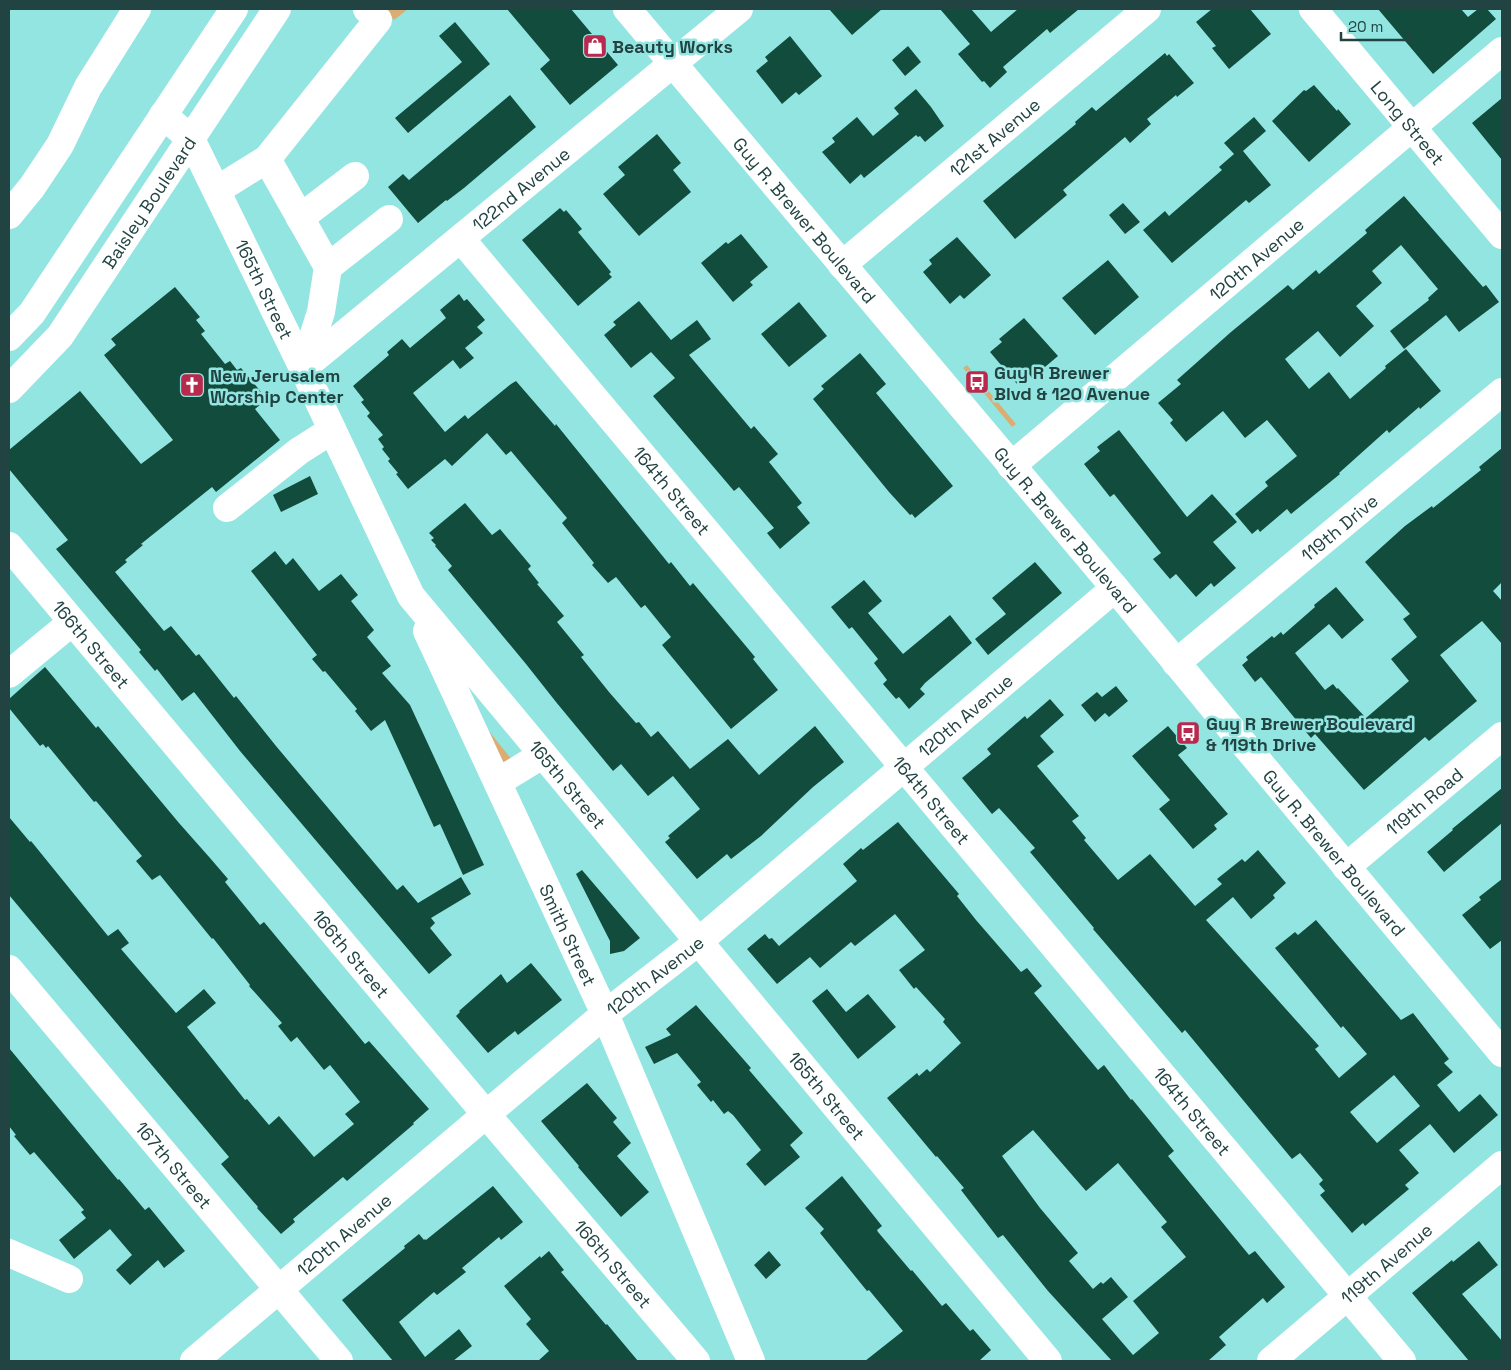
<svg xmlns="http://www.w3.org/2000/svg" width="1511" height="1370" font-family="'Space Grotesk',sans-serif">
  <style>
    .green { fill: #dbad73 }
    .building { fill: #124c3d; fill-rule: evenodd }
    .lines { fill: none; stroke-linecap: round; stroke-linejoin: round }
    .minor { stroke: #fff; stroke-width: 28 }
    .major { stroke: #fff; stroke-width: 28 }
    .labels { text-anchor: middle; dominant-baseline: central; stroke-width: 5; stroke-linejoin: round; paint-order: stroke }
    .poi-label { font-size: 18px; font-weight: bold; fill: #214442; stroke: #93e5e1; text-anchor: start }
    .street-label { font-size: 18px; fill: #214442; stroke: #93e5e1 }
  </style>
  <rect width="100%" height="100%" fill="#93e5e1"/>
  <path class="green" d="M 385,9 L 408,9 L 394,20 Z
    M 967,365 L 1016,424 L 1012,427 L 963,368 Z
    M 475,714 L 513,761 L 496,774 Z"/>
  <path class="building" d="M 507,9 L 571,9 L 618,65 L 570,105 L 540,69 L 550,60 Z
    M 829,9 L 882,9 L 852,35 Z
    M 940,9 L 971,9 L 991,32 L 1018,9 L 1079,9 L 1050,33 L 1047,29 L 1003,67 L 1007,72 L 990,88 L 984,81 L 982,82 L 958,54 L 970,44 Z
    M 1212,9 L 1250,9 L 1271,34 L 1229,69 L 1212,48 L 1216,46 L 1196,22 Z
    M 1378,9 L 1461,9 L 1468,17 L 1478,9 L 1487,9 L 1496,19 L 1433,74 Z
    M 455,22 L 490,64 L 408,133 L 395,118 L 462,62 L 439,36 Z
    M 790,36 L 822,76 L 799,95 L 796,92 L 782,104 L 756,71 L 768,61 L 765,57 Z
    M 908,46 L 921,62 L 905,76 L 892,60 Z
    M 1165,53 L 1167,56 L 1169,54 L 1194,83 L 1177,97 L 1176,95 L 1147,119 L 1151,124 L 1130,143 L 1125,137 L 1063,190 L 1067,195 L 1015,239 L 983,201 L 1076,124 L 1075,122 L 1092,107 L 1096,111 Z
    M 1314,85 L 1337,111 L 1338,109 L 1351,124 L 1309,162 L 1272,121 L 1304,90 L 1306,91 Z
    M 916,89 L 931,107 L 944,126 L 925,142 L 920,136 L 918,137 L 916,135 L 864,178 L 861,174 L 850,184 L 822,152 L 835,142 L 832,138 L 857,117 L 873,136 L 899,114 L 894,108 Z
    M 510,95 L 536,127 L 464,188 L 447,201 L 446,200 L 418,223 L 388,187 L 403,174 L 409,180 Z
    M 1502,98 L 1502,160 L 1472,123 Z
    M 1254,117 L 1266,131 L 1243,151 L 1271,185 L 1249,203 L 1246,200 L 1172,263 L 1143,230 L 1165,211 L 1169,216 L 1222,170 L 1219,167 L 1234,154 L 1224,143 Z
    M 657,134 L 681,163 L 673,170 L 691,192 L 639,236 L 603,194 L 625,175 L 618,167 Z
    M 1404,196 L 1483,287 L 1486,285 L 1499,302 L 1459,332 L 1446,315 L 1404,349 L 1390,331 L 1429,300 L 1428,298 L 1438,289 L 1401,245 L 1372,271 L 1382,283 L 1356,306 L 1374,326 L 1340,357 L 1318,331 L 1285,359 L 1309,389 L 1329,372 L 1350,399 L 1386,368 L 1385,366 L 1406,349 L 1441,391 L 1420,409 L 1419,407 L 1389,433 L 1387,430 L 1339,473 L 1340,474 L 1291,514 L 1287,509 L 1260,532 L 1258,529 L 1252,534 L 1235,514 L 1268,486 L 1265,482 L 1297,456 L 1267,420 L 1245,438 L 1223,411 L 1186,442 L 1170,423 L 1173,420 L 1158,403 L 1181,384 L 1177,380 L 1231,332 L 1288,285 L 1293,290 L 1316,270 L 1319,274 L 1367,233 L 1365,230 Z
    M 1123,203 L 1140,222 L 1125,234 L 1109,215 Z
    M 560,208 L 564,212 L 566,210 L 582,229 L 578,232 L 611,272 L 609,274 L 612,277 L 578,306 L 522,240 Z
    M 741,234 L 768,267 L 750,282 L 753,285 L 733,302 L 701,263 L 726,242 L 728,244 Z
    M 957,237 L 991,275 L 964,299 L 960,295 L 950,304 L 923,272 L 932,264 L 929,260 Z
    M 1108,260 L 1139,297 L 1095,335 L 1062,298 Z
    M 175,287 L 200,317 L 196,320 L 205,331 L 201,334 L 225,364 L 230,361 L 237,370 L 241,368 L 267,399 L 255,409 L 280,440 L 216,492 L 212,487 L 141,544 L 143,545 L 125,560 L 127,562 L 115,572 L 164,631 L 171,626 L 196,656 L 199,654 L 234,698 L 236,696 L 276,746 L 397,890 L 403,885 L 418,903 L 461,877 L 471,894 L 431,918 L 435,923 L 430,928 L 452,955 L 429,974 L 240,751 L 194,692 L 182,701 L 157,669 L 155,671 L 139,652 L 141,650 L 56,549 L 68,540 L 9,469 L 9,450 L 80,391 L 141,464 L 173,440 L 104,355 L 116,345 L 111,339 Z
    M 459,294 L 464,301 L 467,299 L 485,320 L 477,327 L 483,333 L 465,348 L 474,358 L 460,369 L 453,360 L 413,393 L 445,432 L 465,415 L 468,419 L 511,384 L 516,381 L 555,426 L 556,424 L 669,564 L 671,562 L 690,586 L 693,583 L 740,639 L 755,657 L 753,659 L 778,690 L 731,729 L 662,645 L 671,637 L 645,605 L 641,608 L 616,577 L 608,583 L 592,565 L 594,563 L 562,523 L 567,518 L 511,451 L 506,455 L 487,433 L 452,466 L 445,459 L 408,489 L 396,474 L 398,473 L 388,461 L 390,459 L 382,449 L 384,447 L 378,439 L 383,435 L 367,416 L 370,413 L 361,402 L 364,400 L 353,386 L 389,355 L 387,352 L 402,339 L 410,348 L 446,318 L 440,310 Z
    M 639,301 L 671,340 L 697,320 L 711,339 L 689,355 L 751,429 L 754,426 L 778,454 L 769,462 L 802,503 L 797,507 L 810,523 L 780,549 L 767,533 L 774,528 L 739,487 L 734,491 L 653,396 L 675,378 L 651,352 L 631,368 L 604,335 L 616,325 L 613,322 Z
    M 799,302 L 827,336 L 789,367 L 761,334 Z
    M 1024,318 L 1058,356 L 1032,378 L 1029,374 L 1017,384 L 990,352 L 1002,342 L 999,339 Z
    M 860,353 L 886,384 L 876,393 L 953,486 L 915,518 L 912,514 L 910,515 L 889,492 L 813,399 L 824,389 L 821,386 Z
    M 1119,430 L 1187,517 L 1212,494 L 1237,522 L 1213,542 L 1236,568 L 1214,587 L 1211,583 L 1196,597 L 1176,574 L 1170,579 L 1153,559 L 1161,553 L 1114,494 L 1110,497 L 1084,464 L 1100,451 L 1097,447 Z
    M 1502,448 L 1502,582 L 1493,591 L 1502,601 L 1502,644 L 1482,621 L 1440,655 L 1477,701 L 1429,741 L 1425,737 L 1364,790 L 1315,734 L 1311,738 L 1261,677 L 1255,682 L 1242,665 L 1248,660 L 1246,657 L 1272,636 L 1274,638 L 1281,632 L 1283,635 L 1315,607 L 1314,605 L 1336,587 L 1364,620 L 1342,639 L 1329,624 L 1295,653 L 1325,690 L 1333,684 L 1337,689 L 1338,688 L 1366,718 L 1409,681 L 1391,659 L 1417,637 L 1403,619 L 1410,614 L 1365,562 L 1405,526 L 1432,506 L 1433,508 L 1481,470 L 1479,467 Z
    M 310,476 L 318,494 L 281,512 L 273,495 Z
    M 465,503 L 492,535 L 500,529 L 531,566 L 528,569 L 539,583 L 537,584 L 564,616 L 557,622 L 584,655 L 581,657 L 609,692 L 636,723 L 639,722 L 651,737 L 658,731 L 690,769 L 728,739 L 759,775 L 815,726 L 844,762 L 813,787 L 761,836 L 731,859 L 727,854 L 697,879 L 665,842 L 670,838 L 668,836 L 700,809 L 673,776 L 648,796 L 621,764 L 613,771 L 556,702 L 526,664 L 448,570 L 452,566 L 435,546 L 436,545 L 431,540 L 434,538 L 429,533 Z
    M 275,551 L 286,565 L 293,558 L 319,591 L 341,574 L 358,595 L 351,601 L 374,630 L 367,637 L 391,666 L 382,673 L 410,705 L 484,865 L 463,875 L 440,824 L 434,827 L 385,720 L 371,731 L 355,711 L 357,709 L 325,671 L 323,672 L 312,659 L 317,655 L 251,571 Z
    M 1035,562 L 1062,593 L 988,655 L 975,639 L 1006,614 L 992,598 Z
    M 864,580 L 882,601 L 868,613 L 903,654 L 950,615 L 972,643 L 925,683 L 920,689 L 925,694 L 909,709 L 899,697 L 896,699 L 883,684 L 887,680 L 874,663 L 878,659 L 852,627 L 849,629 L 831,607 Z
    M 45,667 L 96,728 L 98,726 L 179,823 L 210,858 L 228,879 L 225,882 L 260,925 L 264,922 L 365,1044 L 369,1041 L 429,1109 L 413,1123 L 414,1124 L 347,1181 L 343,1177 L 293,1219 L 295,1222 L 281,1234 L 257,1208 L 258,1207 L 221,1164 L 229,1157 L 9,895 L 9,817 L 30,842 L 31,841 L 108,936 L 118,929 L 129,943 L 121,949 L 176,1013 L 204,989 L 216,1003 L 187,1027 L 245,1100 L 247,1099 L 269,1125 L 279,1116 L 314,1157 L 354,1124 L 345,1114 L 360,1102 L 330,1065 L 324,1070 L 297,1037 L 291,1042 L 278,1026 L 282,1023 L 249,986 L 250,985 L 213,938 L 212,939 L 160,875 L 152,880 L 136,861 L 142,856 L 107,814 L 96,801 L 94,802 L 48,746 L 46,748 L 43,744 L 40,746 L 9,708 L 9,699 Z
    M 1116,686 L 1128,701 L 1109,717 L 1105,713 L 1095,722 L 1081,705 L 1097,692 L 1102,697 Z
    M 1050,699 L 1064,715 L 1040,736 L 1054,752 L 1037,766 L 1079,816 L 1072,821 L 1086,838 L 1084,840 L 1118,880 L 1150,854 L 1195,906 L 1222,884 L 1217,879 L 1242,859 L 1245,862 L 1258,850 L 1286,883 L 1273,895 L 1275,898 L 1251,919 L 1233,897 L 1206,920 L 1319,1046 L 1315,1049 L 1339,1078 L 1367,1054 L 1343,1026 L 1341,1028 L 1275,948 L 1295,932 L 1298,935 L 1316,920 L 1401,1020 L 1413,1013 L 1449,1059 L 1444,1063 L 1453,1072 L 1437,1085 L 1459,1112 L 1480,1094 L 1498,1115 L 1454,1153 L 1430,1124 L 1399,1150 L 1419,1173 L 1405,1185 L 1409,1189 L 1365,1226 L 1363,1223 L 1352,1233 L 1320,1195 L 1325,1191 L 1319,1184 L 1323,1180 L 1300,1153 L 1292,1159 L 1185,1030 L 1182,1033 L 1093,929 L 1094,928 L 1030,852 L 1035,848 L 999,808 L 992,814 L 962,778 L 991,754 L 987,749 L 1025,716 L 1027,719 ZM 1394,1075 L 1420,1106 L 1377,1143 L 1350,1112 Z
    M 1168,726 L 1187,748 L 1178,755 L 1228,814 L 1214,825 L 1217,829 L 1193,849 L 1159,809 L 1170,800 L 1132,756 Z
    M 1502,788 L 1502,823 L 1444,872 L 1427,852 L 1453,830 L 1452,829 Z
    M 898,822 L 959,894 L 957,896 L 976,920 L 1021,972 L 1027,968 L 1042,986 L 1034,993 L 1098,1070 L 1104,1065 L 1131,1100 L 1132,1099 L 1150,1121 L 1174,1151 L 1168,1156 L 1249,1255 L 1255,1251 L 1285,1287 L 1267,1303 L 1263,1298 L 1219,1337 L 1226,1345 L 1208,1361 L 1112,1361 L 1048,1291 L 1003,1235 L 998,1238 L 961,1190 L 964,1188 L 937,1156 L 936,1157 L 887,1098 L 917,1073 L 919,1076 L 927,1069 L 930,1072 L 961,1043 L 943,1022 L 945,1019 L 916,987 L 914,989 L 899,970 L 925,950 L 895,914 L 855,946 L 851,942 L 820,968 L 810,957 L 777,984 L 747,949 L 765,934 L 769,939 L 772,938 L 779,946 L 857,881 L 843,864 L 861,848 L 863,850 ZM 1033,1130 L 1086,1191 L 1118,1163 L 1167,1222 L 1161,1227 L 1186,1257 L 1133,1301 L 1159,1333 L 1133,1355 L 1102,1319 L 1128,1297 L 1111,1277 L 1103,1284 L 1101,1282 L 1093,1289 L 1069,1261 L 1078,1253 L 1040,1208 L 1002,1156 Z
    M 582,870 L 640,938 L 624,951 L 610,954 L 610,941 L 576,874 Z
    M 1502,879 L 1502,940 L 1490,949 L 1462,915 L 1481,900 L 1479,897 Z
    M 531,963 L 562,1000 L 518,1035 L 515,1031 L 488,1053 L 456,1016 L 460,1012 L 459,1011 L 501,974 L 507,983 Z
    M 827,989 L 846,1012 L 868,994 L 896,1027 L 858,1059 L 812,1001 Z
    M 696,1005 L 751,1068 L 749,1070 L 803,1133 L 790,1145 L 800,1157 L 765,1186 L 746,1164 L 761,1150 L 733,1115 L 728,1111 L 724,1114 L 713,1100 L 711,1102 L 697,1085 L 701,1082 L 677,1053 L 654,1064 L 645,1047 L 671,1035 L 666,1029 Z
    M 9,1048 L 118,1180 L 119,1179 L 145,1210 L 149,1207 L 185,1251 L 164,1268 L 158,1260 L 130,1285 L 116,1270 L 132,1255 L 110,1229 L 74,1259 L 59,1240 L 86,1218 L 81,1212 L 84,1210 L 34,1152 L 30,1155 L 14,1136 L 16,1135 L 9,1126 Z
    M 587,1083 L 617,1118 L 613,1122 L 631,1143 L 617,1156 L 649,1192 L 621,1217 L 578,1167 L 579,1166 L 541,1121 Z
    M 842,1176 L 882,1226 L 877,1230 L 878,1232 L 911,1271 L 912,1270 L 942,1306 L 946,1303 L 970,1331 L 973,1329 L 991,1350 L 979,1361 L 865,1361 L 903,1331 L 869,1290 L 867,1291 L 820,1233 L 824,1229 L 805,1208 Z
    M 493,1186 L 523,1222 L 501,1240 L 499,1237 L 462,1268 L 466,1272 L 437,1295 L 434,1292 L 399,1322 L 425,1357 L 459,1329 L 472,1346 L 453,1361 L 393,1361 L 342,1300 L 405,1248 L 404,1246 L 419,1234 L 424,1240 L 425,1239 L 426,1240 Z
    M 1479,1241 L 1498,1265 L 1462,1294 L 1502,1341 L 1502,1361 L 1469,1361 L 1412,1293 L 1452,1260 L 1453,1262 Z
    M 549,1251 L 564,1270 L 561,1272 L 606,1325 L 607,1324 L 638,1361 L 538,1361 L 549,1351 L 526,1324 L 531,1319 L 504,1286 L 540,1256 L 541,1258 Z
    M 769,1251 L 781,1265 L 766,1279 L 754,1265 Z"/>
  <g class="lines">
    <g class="minor">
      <path id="s1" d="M 1313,9 L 1502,235"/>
      <path id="s2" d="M 163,115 L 191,139 L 303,368 L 411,596 L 1048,1361"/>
      <path d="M 267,159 L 328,267 L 389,219"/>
      <path d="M 217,190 L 267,159 L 378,20 L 367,9"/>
      <path d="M 9,215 L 32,187 L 60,145 L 88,87 L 137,9"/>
      <path d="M 300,218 L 355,176"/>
      <path id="s3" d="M 461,239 L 1402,1361"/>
      <path id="s4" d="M 842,265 L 1147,9"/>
      <path id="s5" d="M 303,368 L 739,9"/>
      <path d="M 303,368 L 321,312 L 328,267"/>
      <path id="s6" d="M 1011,466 L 1502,51"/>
      <path d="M 227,508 L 299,451 L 332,430"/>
      <path id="s7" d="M 9,546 L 474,1100 L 696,1361"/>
      <path id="s8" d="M 427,631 L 605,1014 L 751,1361"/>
      <path id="s9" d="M 1176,663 L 1502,392"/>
      <path d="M 9,674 L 72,622"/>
      <path d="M 498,782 L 542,755"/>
      <path id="s10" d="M 1346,867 L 1502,736"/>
      <path id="s11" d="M 9,969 L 339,1361"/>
      <path d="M 9,1253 L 69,1279"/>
      <path id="s12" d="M 194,1361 L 605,1014 L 698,942 L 1115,588"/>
      <path id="s13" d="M 1271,1361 L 1502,1165"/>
    </g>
    <g class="major">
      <path id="s14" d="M 627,9 L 1115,588 L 1218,713 L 1502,1053"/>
      <path d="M 9,337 L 32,313 L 234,9"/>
      <path id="s15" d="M 9,389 L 60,336 L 277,9"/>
    </g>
  </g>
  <defs>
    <symbol id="shop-square" viewBox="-11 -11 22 22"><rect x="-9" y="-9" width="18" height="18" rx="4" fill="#b9294e" stroke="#93e5e1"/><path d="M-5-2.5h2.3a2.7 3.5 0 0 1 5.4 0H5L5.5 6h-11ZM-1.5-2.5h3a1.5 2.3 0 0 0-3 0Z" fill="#fff"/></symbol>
    <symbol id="bus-square" viewBox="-11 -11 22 22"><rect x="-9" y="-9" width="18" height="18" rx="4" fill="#b9294e" stroke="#93e5e1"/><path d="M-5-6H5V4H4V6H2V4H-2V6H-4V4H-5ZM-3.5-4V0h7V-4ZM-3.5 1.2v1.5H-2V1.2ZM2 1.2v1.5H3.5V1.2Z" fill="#fff"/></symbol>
    <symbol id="church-square" viewBox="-11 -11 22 22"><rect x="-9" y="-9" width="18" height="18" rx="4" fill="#b9294e" stroke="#93e5e1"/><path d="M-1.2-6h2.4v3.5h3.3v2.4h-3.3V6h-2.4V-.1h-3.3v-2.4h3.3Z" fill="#fff"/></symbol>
  </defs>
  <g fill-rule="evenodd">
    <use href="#shop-square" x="581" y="32" width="28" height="28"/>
    <use href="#bus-square" x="963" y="368" width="28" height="28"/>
    <use href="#church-square" x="178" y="371" width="28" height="28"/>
    <use href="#bus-square" x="1174" y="719" width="28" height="28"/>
  </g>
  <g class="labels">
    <g class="poi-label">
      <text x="612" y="46">Beauty Works</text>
      <text x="994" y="372">Guy R Brewer<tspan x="994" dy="21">Blvd &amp; 120 Avenue</tspan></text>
      <text x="210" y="375">New Jerusalem<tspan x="210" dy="21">Worship Center</tspan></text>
      <text x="1206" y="723">Guy R Brewer Boulevard<tspan x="1206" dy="21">&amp; 119th Drive</tspan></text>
    </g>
    <g class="street-label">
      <text stroke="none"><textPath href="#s1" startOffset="148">Long Street</textPath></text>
      <text stroke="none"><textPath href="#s4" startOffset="199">121st Avenue</textPath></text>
      <text stroke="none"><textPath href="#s5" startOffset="282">122nd Avenue</textPath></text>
      <text stroke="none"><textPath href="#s15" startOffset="234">Baisley Boulevard</textPath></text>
      <text stroke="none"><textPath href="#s14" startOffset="276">Guy R. Brewer Boulevard</textPath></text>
      <text stroke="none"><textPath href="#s6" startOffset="321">120th Avenue</textPath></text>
      <text stroke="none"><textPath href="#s2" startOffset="204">165th Street</textPath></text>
      <text stroke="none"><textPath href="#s3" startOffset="328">164th Street</textPath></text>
      <text stroke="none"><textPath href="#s9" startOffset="212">119th Drive</textPath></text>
      <text stroke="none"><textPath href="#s14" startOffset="681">Guy R. Brewer Boulevard</textPath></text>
      <text stroke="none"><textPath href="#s7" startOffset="128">166th Street</textPath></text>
      <text stroke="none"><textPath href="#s12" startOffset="1006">120th Avenue</textPath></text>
      <text stroke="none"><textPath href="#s2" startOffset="789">165th Street</textPath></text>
      <text stroke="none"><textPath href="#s3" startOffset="732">164th Street</textPath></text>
      <text stroke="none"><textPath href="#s10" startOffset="102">119th Road</textPath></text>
      <text stroke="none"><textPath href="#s14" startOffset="1101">Guy R. Brewer Boulevard</textPath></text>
      <text stroke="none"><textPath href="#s8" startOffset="335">Smith Street</textPath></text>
      <text stroke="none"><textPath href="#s7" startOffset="532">166th Street</textPath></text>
      <text stroke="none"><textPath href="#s12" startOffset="601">120th Avenue</textPath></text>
      <text stroke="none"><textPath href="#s2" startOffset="1194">165th Street</textPath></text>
      <text stroke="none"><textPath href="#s3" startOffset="1138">164th Street</textPath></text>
      <text stroke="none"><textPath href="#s11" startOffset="256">167th Street</textPath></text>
      <text stroke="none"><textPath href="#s12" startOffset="196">120th Avenue</textPath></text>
      <text stroke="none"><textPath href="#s7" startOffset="938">166th Street</textPath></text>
      <text stroke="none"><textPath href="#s13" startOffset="151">119th Avenue</textPath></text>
    </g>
  </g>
  <rect width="1511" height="1370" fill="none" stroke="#214442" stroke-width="20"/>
  <path d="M1341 32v8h69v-8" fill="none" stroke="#214442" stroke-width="2.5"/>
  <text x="1348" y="32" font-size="15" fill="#214442" stroke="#93e5e1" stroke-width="4" paint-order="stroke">20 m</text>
</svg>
